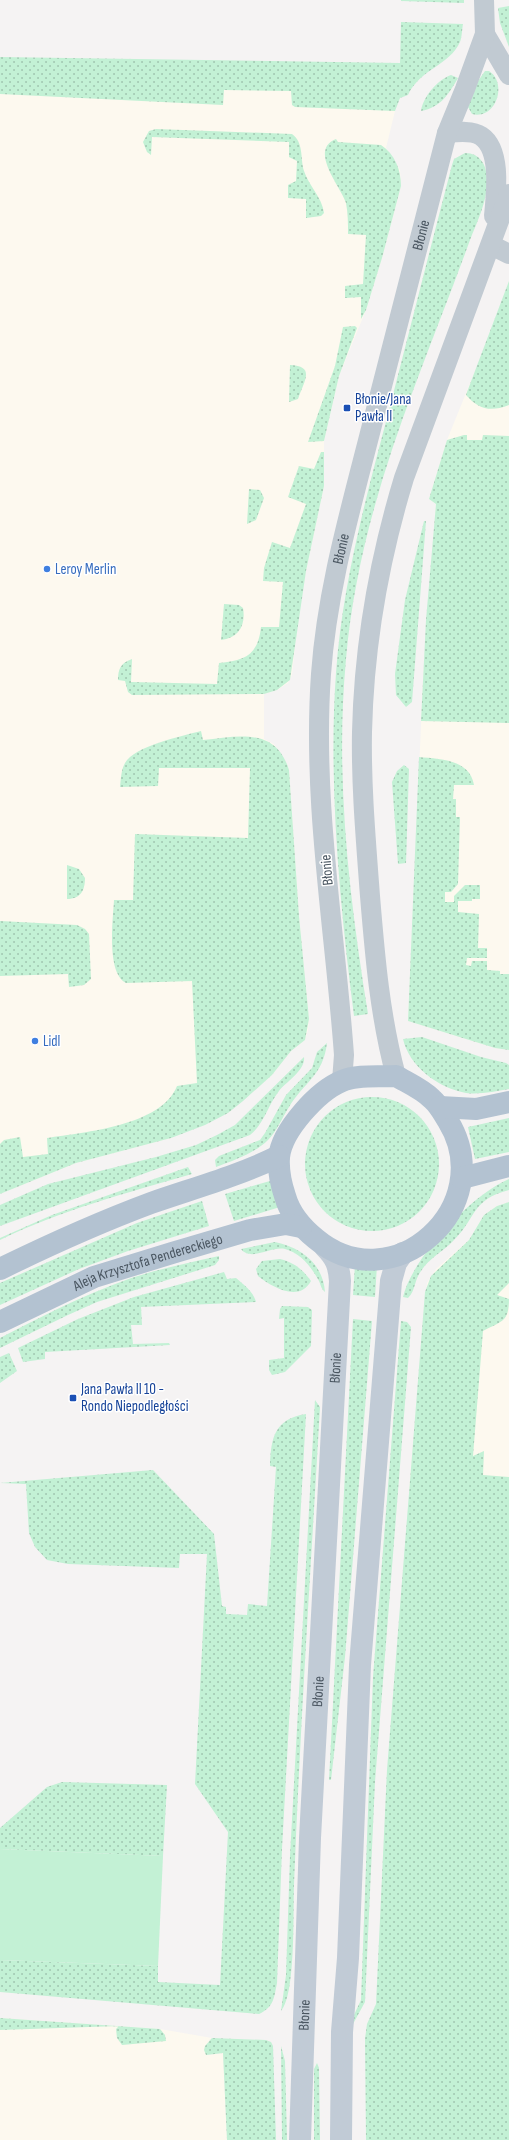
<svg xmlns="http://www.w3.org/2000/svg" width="509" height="2140" font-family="'Sofia Sans Condensed',sans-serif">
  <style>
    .commercial { fill: #fdf9ef }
    .grass { fill: url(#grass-dots) }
    .pitch { fill: #c3f1d5 }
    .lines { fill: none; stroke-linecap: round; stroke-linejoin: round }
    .minor { stroke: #c1cad2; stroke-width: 20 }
    .secondary { stroke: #c1cbd6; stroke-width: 22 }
    .primary { stroke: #b3c2d1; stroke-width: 22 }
    .transit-dot { fill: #1a4fb4; stroke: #fff; stroke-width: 1.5 }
    .shop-dot { fill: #3f7fe0; stroke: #fff; stroke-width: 1.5 }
    .labels { text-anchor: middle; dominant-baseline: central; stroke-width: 3; stroke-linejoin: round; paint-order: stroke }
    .street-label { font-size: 15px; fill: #4a5661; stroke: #fff }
    .transit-label { font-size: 15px; fill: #164399; stroke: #fff; text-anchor: start }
    .shop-label { font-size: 15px; fill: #366cbe; stroke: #fff; text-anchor: start }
  </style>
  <defs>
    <pattern id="grass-dots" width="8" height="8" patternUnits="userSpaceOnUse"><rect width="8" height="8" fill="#c3f1d5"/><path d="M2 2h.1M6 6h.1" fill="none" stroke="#a0c6b0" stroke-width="1.8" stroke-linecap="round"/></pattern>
  </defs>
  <rect width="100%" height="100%" fill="#f5f3f3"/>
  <path class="commercial" d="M 398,77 L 395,111 L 386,148 L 400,170 L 401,186 L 382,258 L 366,310 L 339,376 L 324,441 L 324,486 L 306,571 L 298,618 L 292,675 L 288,683 L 277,690 L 264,694 L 264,739 L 274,744 L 286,762 L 289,770 L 299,916 L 309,1019 L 308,1030 L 305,1040 L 291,1051 L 272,1075 L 228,1113 L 171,1138 L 76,1163 L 0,1194 L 0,81 Z
    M 475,371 L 509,372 L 509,1050 L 495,1048 L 408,1021 L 423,680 L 436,504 L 429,499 L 447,440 Z
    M 509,1202 L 509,1500 L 409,1490 L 427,1283 L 436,1269 L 469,1240 L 484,1215 L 497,1206 Z
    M 0,2018 L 160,2029 L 212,2038 L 209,2040 L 207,2055 L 223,2053 L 227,2140 L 0,2140 Z"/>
  <path class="grass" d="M 401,0 L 464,0 L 464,3 L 401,1 Z
    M 509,6 L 509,47 L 500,23 L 498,8 Z
    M 401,22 L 463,24 C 462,29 462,37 460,42 C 450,65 420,69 408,95 L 400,98 L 395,111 L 295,107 L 292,105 L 291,91 L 224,90 L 223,105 L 0,94 L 0,57 L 400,63 Z
    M 485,71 L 489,71 C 508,83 496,120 472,114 L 468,107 L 478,81 Z
    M 451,75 L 458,78 C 448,95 441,107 421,111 C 423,97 437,80 451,75 Z
    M 156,129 L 292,134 C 304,143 300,157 304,171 C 309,186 322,197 324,213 L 321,216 L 306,218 L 306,199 L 288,198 L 288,185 L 296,181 L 297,161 L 289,157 L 289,142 L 152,137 L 151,155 L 147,152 L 143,142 L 149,131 Z
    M 336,139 L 338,142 L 381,145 C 395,154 401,170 401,186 L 382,258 L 366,310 L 361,319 L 361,297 L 345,298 L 345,286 L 363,284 L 366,235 L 348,234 C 348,224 348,213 346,203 C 341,187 308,150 336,139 Z
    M 465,153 C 480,153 487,165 487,180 C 488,200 477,222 470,240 C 452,290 432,339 414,388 C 381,475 354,566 346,659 C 335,778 349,896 368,1014 L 354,1016 C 340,906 328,783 336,673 C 342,587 365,501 387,418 C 409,333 430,249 452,165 L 454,159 Z
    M 509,281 L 509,405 C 491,412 479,410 466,395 L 467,392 Z
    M 355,326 L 357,328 L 339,376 L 324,441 L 308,442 L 335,366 L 343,327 Z
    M 290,365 C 316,366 304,381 298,399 L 289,402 Z
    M 464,435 L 467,435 L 467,440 L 482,440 L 483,435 L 509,436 L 509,723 L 421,721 L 426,620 L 436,504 L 429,499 L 447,440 Z
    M 321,452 L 324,452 L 324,486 L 306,571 L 290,680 L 277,690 L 264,694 L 132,695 L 128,692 L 125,681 L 118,680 C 118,670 120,663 132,659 L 131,682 L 217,684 L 219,663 C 245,661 258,655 261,627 L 279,627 L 283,582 L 263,581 L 264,568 L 272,542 L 290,548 L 306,504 L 288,497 L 299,466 L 314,469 Z
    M 249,489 L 260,490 L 264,498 L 256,520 L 247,524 Z
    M 424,521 L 426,521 L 412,702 L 406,707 L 396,695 L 395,674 L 405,600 Z
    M 224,604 L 239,605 L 243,608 C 246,625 239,638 221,640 Z
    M 201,731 L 203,740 C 239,736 276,727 289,770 L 299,916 L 309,1019 L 305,1040 L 291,1051 L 272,1075 L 243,1101 L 228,1113 L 205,1125 L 171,1138 L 76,1163 L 0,1194 L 0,1144 L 4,1140 L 20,1137 L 23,1157 L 48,1154 L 47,1138 C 85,1132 161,1126 177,1086 L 197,1083 L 192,981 L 126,983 C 106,973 113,919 114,900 L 133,900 L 135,834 L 248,838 L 250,768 L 159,768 L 158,786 L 120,787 C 121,779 121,770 125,763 C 134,746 183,736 201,731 Z
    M 419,757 C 439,759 470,759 474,785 L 454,785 L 453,799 L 456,799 L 456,817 L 460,817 L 458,884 L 451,892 L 445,892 L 445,902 L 454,902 L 454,896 L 465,885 L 480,885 L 480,899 L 472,899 L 472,901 L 458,901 L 458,912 L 479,914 L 478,948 L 487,948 L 487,958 L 467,958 L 466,965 L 471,966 L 472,961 L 487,961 L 487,970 L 500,971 L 500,974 L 509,974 L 509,1050 L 495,1048 L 408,1021 Z
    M 404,765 L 409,769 L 406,863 L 398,864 L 392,782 L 397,771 Z
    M 67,865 L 79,869 L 85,878 C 85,890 81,899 67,899 Z
    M 0,921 L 77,925 L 85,929 L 89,934 L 91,979 L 84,985 L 69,987 L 68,974 L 0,976 Z
    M 422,1037 L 481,1057 L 506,1063 L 509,1065 L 509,1089 C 495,1091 480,1095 466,1093 C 438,1088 409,1066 403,1039 Z
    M 327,1043 C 323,1076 304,1082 289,1107 C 282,1118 277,1131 268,1140 C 255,1153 233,1161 216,1167 L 215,1160 L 219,1156 L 260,1140 L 265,1133 L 286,1095 L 312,1068 L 317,1052 Z
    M 304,1057 C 306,1070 286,1082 279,1091 C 268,1105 264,1124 250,1135 L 0,1226 L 0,1205 L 48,1184 L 156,1157 L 196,1145 L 217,1135 L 235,1125 Z
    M305 1164a67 67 0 1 1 134 0a67 67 0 1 1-134 0Z
    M 509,1118 L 509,1152 L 475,1159 L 468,1127 Z
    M 188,1167 L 192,1174 C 127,1193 61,1210 0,1240 L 0,1238 L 52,1215 Z
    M 509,1179 L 509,1190 C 471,1200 477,1217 454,1240 C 444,1251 429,1258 421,1271 C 414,1280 416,1290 408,1298 L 403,1297 C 412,1258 472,1194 509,1179 Z
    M 270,1181 L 280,1207 L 234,1221 L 225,1194 Z
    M 202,1201 L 209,1226 L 128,1251 L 79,1269 L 0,1305 L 0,1283 L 137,1223 Z
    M 509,1202 L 509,1283 L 497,1295 L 509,1299 C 509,1323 501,1321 483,1331 L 473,1456 L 484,1451 L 483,1475 L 509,1477 L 509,2140 L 366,2140 L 365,2039 L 367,2024 L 376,2004 L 387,1770 L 425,1292 L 431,1276 L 469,1240 L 484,1215 L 497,1206 Z
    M 275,1242 C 300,1247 323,1263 325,1292 C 321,1289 321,1285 319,1281 C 312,1268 301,1253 285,1249 C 271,1246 251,1262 241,1249 Z
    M 219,1256 L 219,1260 L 215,1265 L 97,1302 L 68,1315 L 0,1348 L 0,1338 C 49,1313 98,1287 151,1272 C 173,1266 196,1261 219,1256 Z
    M 280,1259 C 295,1263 302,1269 311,1281 C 299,1303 272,1287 258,1276 L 256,1269 L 262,1261 Z
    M 355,1265 L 377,1265 L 375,1297 L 353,1295 Z
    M 224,1272 L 227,1279 L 236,1278 C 244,1285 253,1291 256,1302 L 141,1307 L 142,1325 L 131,1325 L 133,1344 L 169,1343 L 170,1345 L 45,1352 L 45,1359 L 23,1362 L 18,1348 L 78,1319 L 134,1297 Z
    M 282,1306 L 308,1307 L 312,1310 L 311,1346 L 285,1372 L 272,1375 L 269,1370 L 269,1360 L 284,1358 L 284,1318 L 279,1319 L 280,1309 Z
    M 353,1319 L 372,1321 L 345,1657 L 331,1780 L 329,1780 Z
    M 401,1321 L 407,1322 L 411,1327 L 375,1782 L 365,2002 L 353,2024 L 353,2017 L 361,2000 L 373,1677 Z
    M 9,1353 L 17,1371 L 0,1383 L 0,1357 Z
    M 315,1400 L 320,1407 C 311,1566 300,1726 294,1885 C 293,1911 296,1995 281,2011 L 286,1975 L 290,1856 Z
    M 306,1414 L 282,1849 L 277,1983 C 274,1998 274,2007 259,2014 L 0,1992 L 0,1960 L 158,1966 L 158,1982 L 220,1985 L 228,1832 L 195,1784 L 207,1554 L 180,1554 L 179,1568 L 68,1564 L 47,1560 L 35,1547 L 29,1533 L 26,1484 L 0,1483 L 153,1470 L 214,1534 L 222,1606 L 226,1607 L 226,1614 L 247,1615 L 248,1604 L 267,1606 L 276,1467 L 270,1466 C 271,1438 274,1419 306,1414 Z
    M 62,1782 L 167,1785 L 163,1856 L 0,1849 L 0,1828 L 47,1787 Z
    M 0,2018 L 160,2029 L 165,2035 L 166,2041 L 122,2045 L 117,2038 L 116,2029 L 119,2026 L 0,2030 Z
    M 212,2038 L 266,2040 L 271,2042 L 273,2046 L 276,2140 L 227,2140 L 223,2053 L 206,2055 L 204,2050 L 205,2046 Z
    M 281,2046 L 285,2061 L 287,2140 L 282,2140 Z
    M 317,2063 L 319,2068 L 320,2140 L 314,2140 L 314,2069 Z"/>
  <path class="pitch" d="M 0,1849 L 163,1856 L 158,1966 L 0,1960 Z"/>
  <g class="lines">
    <g class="minor">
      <path d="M 485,34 L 509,75"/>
      <path d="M 447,133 C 457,132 472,130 481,136 C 502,150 496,194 494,216"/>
      <path d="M 491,245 L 509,254"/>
      <path d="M 396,1076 C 380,1017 375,957 370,896 C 366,842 361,786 362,732 C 364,645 379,560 404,478 L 509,194"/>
      <path id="s1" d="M 342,1081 L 344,1055 C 335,929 312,802 321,674 C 327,589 351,508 372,425 C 397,328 422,231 447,133 L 465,89 L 485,34 L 484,0"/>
    </g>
    <g class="secondary">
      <path id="s2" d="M 300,2140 L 310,1838 L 340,1281 C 339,1266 336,1258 325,1247"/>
      <path d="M 341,2140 L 342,2032 L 348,1958 L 360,1665 L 391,1281 L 396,1263 L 403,1253"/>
    </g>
    <g class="primary">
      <path d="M 396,1076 C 408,1083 422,1089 432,1099 C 439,1105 443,1113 448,1121 C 500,1206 393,1303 316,1239 C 301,1227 290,1214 285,1196 C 281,1184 278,1171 279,1157 C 282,1130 318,1091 342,1081 C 358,1074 380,1077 396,1076 Z"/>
      <path d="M 440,1107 L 476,1109 L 509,1102"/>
      <path d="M 462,1178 L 509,1166"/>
      <path d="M 0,1269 C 49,1245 100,1222 151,1203 C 194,1188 238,1176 279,1156"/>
      <path id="s3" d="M 0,1322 L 94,1277 L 172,1253 L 250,1230 L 286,1224 L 301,1227"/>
    </g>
  </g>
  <g class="transit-dot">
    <rect x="343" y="404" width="8" height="8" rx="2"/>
    <rect x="69" y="1394" width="8" height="8" rx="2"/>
  </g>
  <g class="shop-dot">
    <circle cx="47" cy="569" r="4"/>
    <circle cx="35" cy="1041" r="4"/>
  </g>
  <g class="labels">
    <g class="street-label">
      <text stroke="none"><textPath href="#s1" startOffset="859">Błonie</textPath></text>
      <text stroke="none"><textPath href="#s1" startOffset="535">Błonie</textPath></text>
      <text transform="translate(327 870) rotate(-95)">Błonie</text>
      <text stroke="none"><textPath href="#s3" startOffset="160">Aleja Krzysztofa Pendereckiego</textPath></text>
      <text stroke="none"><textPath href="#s2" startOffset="773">Błonie</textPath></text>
      <text stroke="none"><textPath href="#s2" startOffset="449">Błonie</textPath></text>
      <text stroke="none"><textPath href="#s2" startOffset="125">Błonie</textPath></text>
    </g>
    <g class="transit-label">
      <text x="355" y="399">Błonie/Jana<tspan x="355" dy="17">Pawła II</tspan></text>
      <text x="81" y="1389">Jana Pawła II 10 -<tspan x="81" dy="17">Rondo Niepodległości</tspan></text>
    </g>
    <g class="shop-label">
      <text x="55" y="569">Leroy Merlin</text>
      <text x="43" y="1041">Lidl</text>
    </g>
  </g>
</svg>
